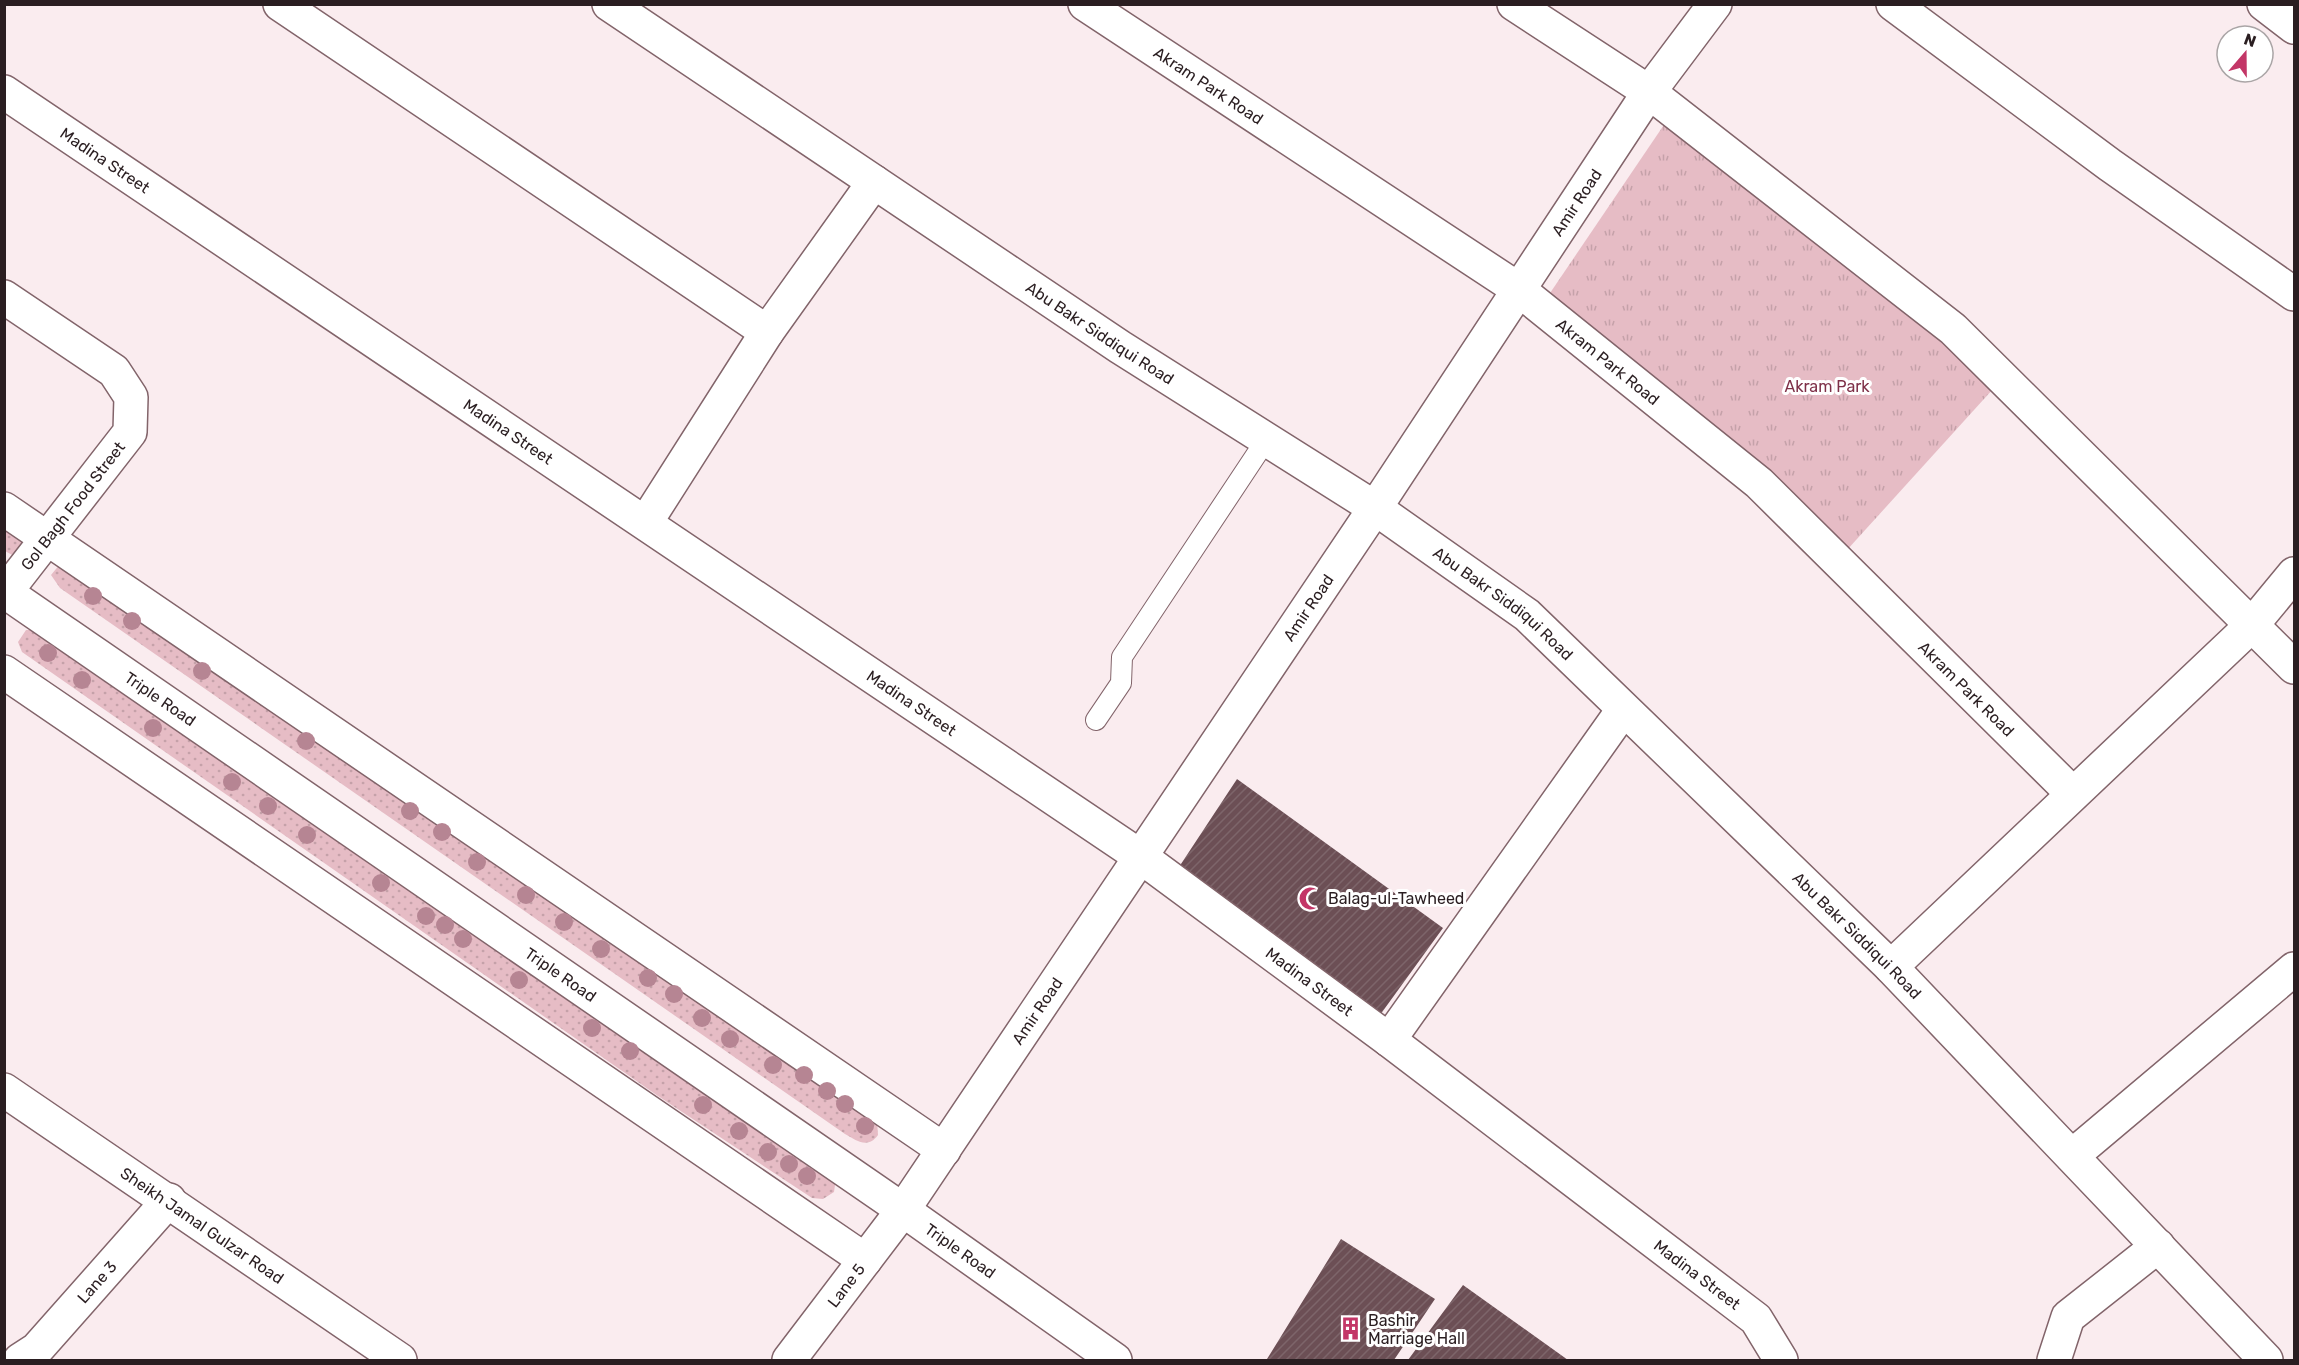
<svg xmlns="http://www.w3.org/2000/svg" width="2299" height="1365" font-family="Rubik,sans-serif">
  <style>
    .grass { fill: url(#grass-dots) }
    .park { fill: url(#park-tufts) }
    .building { fill: url(#building-hatch) }
    .lines { fill: none; stroke-linecap: round; stroke-linejoin: round }
    .lane-casing { stroke: #82646a; stroke-width: 22 }
    .street-casing { stroke: #82646a; stroke-width: 36 }
    .secondary-casing { stroke: #82646a; stroke-width: 36 }
    .lane { stroke: #fff; stroke-width: 20 }
    .street { stroke: #fff; stroke-width: 33 }
    .secondary { stroke: #fff; stroke-width: 33 }
    .tree { fill: #b68593 }
    .labels { text-anchor: middle; dominant-baseline: central; stroke-width: 6; stroke-linejoin: round; paint-order: stroke }
    .street-label { font-size: 16px; fill: #2a1e21; stroke: #fff }
    .park-label { font-size: 16px; fill: #7e3048; stroke: #fff }
    .poi-label { font-size: 16px; fill: #2a1e21; stroke: #fff; text-anchor: start }
  </style>
  <defs>
    <pattern id="grass-dots" width="8" height="8" patternUnits="userSpaceOnUse" patternTransform="scale(1.5)"><rect width="8" height="8" fill="#e6bcc5"/><path d="M2 2h.1M6 6h.1" fill="none" stroke="#c5a1a9" stroke-width="1.8" stroke-linecap="round"/></pattern>
    <pattern id="park-tufts" width="24" height="20" patternUnits="userSpaceOnUse" patternTransform="scale(1.5)"><rect width="24" height="20" fill="#e6bcc5"/><path d="M3 7l-1-3M5 7V3M7 7l1-3M15 17l-1-3M17 17v-4M19 17l1-3" fill="none" stroke="#c5a1a9"/></pattern>
    <pattern id="building-hatch" width="6" height="6" patternUnits="userSpaceOnUse" patternTransform="scale(1.5)"><rect width="6" height="6" fill="#6c4f55"/><path d="M-1 1l2-2M0 6l6-6M5 7l2-2" fill="none" stroke="#7d656a"/></pattern>
  </defs>
  <rect width="100%" height="100%" fill="#faecef"/>
  <path class="grass" d="M 4,520 L 29,536 L 14,556 L 5,551 Z
    M 60,564 L 877,1121 L 878,1135 C 868,1149 857,1141 845,1134 L 60,588 L 51,575 Z
    M 26,630 L 31,630 L 836,1178 L 834,1192 L 823,1199 L 812,1198 L 658,1096 L 22,652 L 18,642 Z"/>
  <path class="park" d="M 1674,110 L 2003,378 L 1837,561 L 1546,299 Z"/>
  <path class="building" d="M 1237,779 L 1443,928 L 1380,1015 L 1179,867 Z
    M 1341,1239 L 1435,1299 L 1394,1360 L 1269,1360 L 1267,1359 Z
    M 1463,1285 L 1568,1360 L 1408,1360 Z"/>
  <g class="lines">
    <defs>
      <path id="lane" d="M 1096,720 L 1121,683 L 1122,657 L 1266,440"/>
      <g id="street">
        <path d="M 280,4 L 767,332"/>
        <path id="s1" d="M 609,4 L 1120,347 L 1375,508 L 1527,615 L 1891,967 L 2266,1360"/>
        <path id="s2" d="M 1085,4 L 1518,289 L 1759,483 L 2073,794"/>
        <path d="M 1514,4 L 1649,92 L 1953,329 L 2294,667"/>
        <path d="M 1893,4 L 2110,165 L 2294,294"/>
        <path d="M 2264,4 L 2294,27"/>
        <path id="s3" d="M 4,92 L 1141,857 L 1389,1040 L 1756,1319 L 1781,1360"/>
        <path d="M 4,297 L 114,371 L 131,397 L 130,432 L 4,594"/>
        <path d="M 4,509 L 944,1150"/>
        <path d="M 646,522 L 767,332 L 874,182"/>
        <path d="M 4,672 L 865,1260"/>
        <path d="M 1891,967 L 2251,626 L 2294,574"/>
        <path d="M 1389,1040 L 1623,710"/>
        <path id="s4" d="M 4,1090 L 400,1360"/>
        <path d="M 2072,1156 L 2294,969"/>
        <path id="s5" d="M 20,1360 L 37,1349 L 169,1200"/>
        <path id="s6" d="M 789,1360 L 903,1210"/>
        <path d="M 2054,1360 L 2068,1317 L 2158,1246"/>
      </g>
      <g id="secondary">
        <path id="s7" d="M 4,591 L 903,1210 L 1115,1360"/>
        <path id="s8" d="M 903,1210 L 1375,508 L 1649,92 L 1715,4"/>
      </g>
    </defs>
    <use href="#lane" class="lane-casing"/>
    <use href="#street" class="street-casing"/>
    <use href="#secondary" class="secondary-casing"/>
    <use href="#lane" class="lane"/>
    <use href="#street" class="street"/>
    <use href="#secondary" class="secondary"/>
  </g>
  <g class="tree">
    <circle cx="93" cy="596" r="9"/>
    <circle cx="132" cy="621" r="9"/>
    <circle cx="48" cy="653" r="9"/>
    <circle cx="202" cy="671" r="9"/>
    <circle cx="82" cy="680" r="9"/>
    <circle cx="153" cy="728" r="9"/>
    <circle cx="306" cy="741" r="9"/>
    <circle cx="232" cy="782" r="9"/>
    <circle cx="268" cy="806" r="9"/>
    <circle cx="410" cy="811" r="9"/>
    <circle cx="442" cy="832" r="9"/>
    <circle cx="307" cy="835" r="9"/>
    <circle cx="477" cy="862" r="9"/>
    <circle cx="381" cy="883" r="9"/>
    <circle cx="526" cy="895" r="9"/>
    <circle cx="426" cy="916" r="9"/>
    <circle cx="564" cy="922" r="9"/>
    <circle cx="445" cy="925" r="9"/>
    <circle cx="463" cy="939" r="9"/>
    <circle cx="601" cy="949" r="9"/>
    <circle cx="648" cy="978" r="9"/>
    <circle cx="519" cy="980" r="9"/>
    <circle cx="674" cy="994" r="9"/>
    <circle cx="702" cy="1018" r="9"/>
    <circle cx="592" cy="1028" r="9"/>
    <circle cx="730" cy="1039" r="9"/>
    <circle cx="630" cy="1051" r="9"/>
    <circle cx="773" cy="1065" r="9"/>
    <circle cx="804" cy="1075" r="9"/>
    <circle cx="827" cy="1091" r="9"/>
    <circle cx="845" cy="1104" r="9"/>
    <circle cx="703" cy="1105" r="9"/>
    <circle cx="865" cy="1126" r="9"/>
    <circle cx="739" cy="1131" r="9"/>
    <circle cx="768" cy="1152" r="9"/>
    <circle cx="789" cy="1164" r="9"/>
    <circle cx="807" cy="1176" r="9"/>
  </g>
  <defs>
    <symbol id="mosque-bare" viewBox="-9 -9 18 18"><path d="M3.5-4.9A6 6 0 1 0 3.5 4.9A5 5 0 1 1 3.5-4.9Z" fill="#c33667" stroke="#fff" stroke-width="2.5" paint-order="stroke"/></symbol>
    <symbol id="building-bare" viewBox="-9 -9 18 18"><path d="M-4-6H4V6H1V3H-1V6H-4ZM-2.5-4.3h1.7v1.8h-1.7ZM.8-4.3h1.7v1.8H.8ZM-2.5-1h1.7V.8h-1.7ZM.8-1h1.7V.8H.8Z" fill="#c33667" stroke="#fff" stroke-width="2.5" paint-order="stroke"/></symbol>
  </defs>
  <g fill-rule="evenodd">
    <use href="#mosque-bare" x="1294" y="882" width="33" height="33"/>
    <use href="#building-bare" x="1334" y="1312" width="33" height="33"/>
  </g>
  <g class="labels">
    <g class="street-label">
      <text stroke="none"><textPath href="#s2" startOffset="148">Akram Park Road</textPath></text>
      <text stroke="none"><textPath href="#s3" startOffset="122">Madina Street</textPath></text>
      <text stroke="none"><textPath href="#s8" startOffset="1212">Amir Road</textPath></text>
      <text stroke="none"><textPath href="#s1" startOffset="591">Abu Bakr Siddiqui Road</textPath></text>
      <text stroke="none"><textPath href="#s2" startOffset="634">Akram Park Road</textPath></text>
      <text stroke="none"><textPath href="#s3" startOffset="608">Madina Street</textPath></text>
      <text transform="translate(73 506) rotate(-52)">Gol Bagh Food Street</text>
      <text stroke="none"><textPath href="#s1" startOffset="1077">Abu Bakr Siddiqui Road</textPath></text>
      <text stroke="none"><textPath href="#s8" startOffset="726">Amir Road</textPath></text>
      <text stroke="none"><textPath href="#s2" startOffset="1120">Akram Park Road</textPath></text>
      <text stroke="none"><textPath href="#s7" startOffset="190">Triple Road</textPath></text>
      <text stroke="none"><textPath href="#s3" startOffset="1094">Madina Street</textPath></text>
      <text stroke="none"><textPath href="#s1" startOffset="1563">Abu Bakr Siddiqui Road</textPath></text>
      <text stroke="none"><textPath href="#s7" startOffset="676">Triple Road</textPath></text>
      <text stroke="none"><textPath href="#s3" startOffset="1580">Madina Street</textPath></text>
      <text stroke="none"><textPath href="#s8" startOffset="240">Amir Road</textPath></text>
      <text stroke="none"><textPath href="#s4" startOffset="240">Sheikh Jamal Gulzar Road</textPath></text>
      <text stroke="none"><textPath href="#s7" startOffset="1162">Triple Road</textPath></text>
      <text stroke="none"><textPath href="#s3" startOffset="2066">Madina Street</textPath></text>
      <text stroke="none"><textPath href="#s5" startOffset="110">Lane 3</textPath></text>
      <text stroke="none"><textPath href="#s6" startOffset="94">Lane 5</textPath></text>
    </g>
    <g class="park-label">
      <text x="1827" y="386">Akram Park</text>
    </g>
    <g class="poi-label">
      <text x="1328" y="898">Balag-ul-Tawheed</text>
      <text x="1368" y="1320">Bashir<tspan x="1368" dy="18">Marriage Hall</tspan></text>
    </g>
  </g>
  <rect width="2299" height="1365" fill="none" stroke="#2a1e21" stroke-width="12"/>
  <g transform="translate(2245 54) rotate(20)"><circle r="28" fill="#ffffff" stroke="#aaa5a6" stroke-width="1.5"/>
  <path d="M0-4.5L10 22L0 15L-10 22Z" fill="#c33667"/>
  <text y="-9" font-size="16" font-weight="bold" text-anchor="middle" fill="#2a1e21">N</text>
  </g>
</svg>
